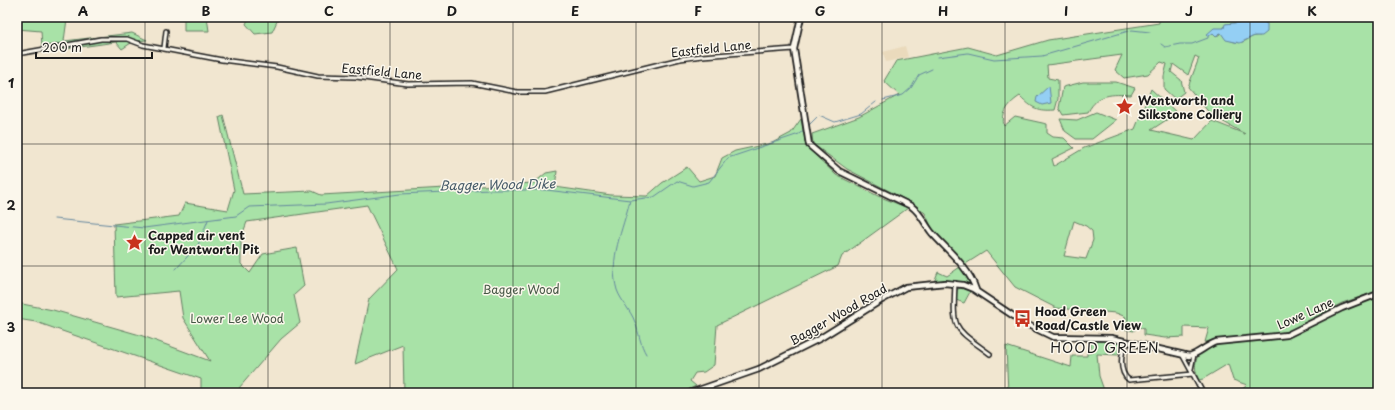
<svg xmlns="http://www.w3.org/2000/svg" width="1395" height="410" font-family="'Playpen Sans',sans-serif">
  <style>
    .built { fill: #eadabc }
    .green { fill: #a8e2a7; stroke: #627f62; fill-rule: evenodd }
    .water { fill: #94cff4; stroke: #64879e }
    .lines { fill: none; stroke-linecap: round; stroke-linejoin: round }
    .stream { stroke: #64879e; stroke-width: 1 }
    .street-casing { stroke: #1c1c1c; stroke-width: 6 }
    .secondary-casing { stroke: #1c1c1c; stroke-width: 8 }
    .street { stroke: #fbf7ec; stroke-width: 3 }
    .secondary { stroke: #fbf7ec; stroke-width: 4.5 }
    .grid { fill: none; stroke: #1c1c1c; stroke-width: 1; stroke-opacity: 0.55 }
    .labels { text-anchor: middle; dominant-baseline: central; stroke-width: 3; stroke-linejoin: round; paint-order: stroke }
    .street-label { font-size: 12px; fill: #1c1c1c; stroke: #fbf7ec }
    .poi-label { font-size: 12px; font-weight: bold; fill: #1c1c1c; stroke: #fbf7ec; text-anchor: start }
    .park-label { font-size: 12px; fill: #465746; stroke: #fbf7ec }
    .water-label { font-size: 13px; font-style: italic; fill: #465b68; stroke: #fbf7ec }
    .quarter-label { font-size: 14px; letter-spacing: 1px; fill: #1c1c1c; stroke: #fbf7ec }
    .neatline { fill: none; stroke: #1c1c1c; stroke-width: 1.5 }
    .grid-label { font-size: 13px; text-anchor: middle; font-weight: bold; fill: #1c1c1c }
  </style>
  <rect width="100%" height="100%" fill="#f1e6d0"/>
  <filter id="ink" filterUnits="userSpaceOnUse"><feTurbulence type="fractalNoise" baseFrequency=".025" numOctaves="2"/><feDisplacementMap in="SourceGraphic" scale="8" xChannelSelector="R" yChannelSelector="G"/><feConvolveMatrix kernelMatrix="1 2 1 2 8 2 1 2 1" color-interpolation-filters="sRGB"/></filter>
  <g filter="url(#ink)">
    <path class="built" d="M 905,46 L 908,57 L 886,62 L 883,52 Z"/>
    <path class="green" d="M 39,17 L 81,17 L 67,19 L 64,41 L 132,33 L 147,40 L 134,41 L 122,49 L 116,42 L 59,50 L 60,44 L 42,47 L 41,31 L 17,29 L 17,20 Z
      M 191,17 L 207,17 L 209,31 L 184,31 L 184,18 Z
      M 249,17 L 279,17 L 272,32 L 255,34 L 246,24 Z
      M 1159,17 L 1378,17 L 1378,291 L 1342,303 L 1291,330 L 1272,335 L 1226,338 L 1205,342 L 1209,328 L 1184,327 L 1184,337 L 1165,338 L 1144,335 L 1144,329 L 1136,326 L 1134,331 L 1123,329 L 1126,317 L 1116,313 L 1056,308 L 1015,287 L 986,251 L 964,265 L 932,228 L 925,213 L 912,203 L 847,169 L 813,144 L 812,134 L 859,117 L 899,95 L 884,81 L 896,61 L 968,47 L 997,55 L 1048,40 L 1159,23 ZM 1261,20 L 1267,24 L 1260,36 C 1248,34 1246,48 1229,40 C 1226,38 1224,35 1221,33 L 1216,37 L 1213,33 L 1206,35 L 1224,28 L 1226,24 ZM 1122,55 L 1115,70 L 1124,78 L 1148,74 L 1161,62 L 1167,64 L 1164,76 L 1164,89 L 1175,99 L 1184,92 L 1181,80 L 1171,72 L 1173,64 L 1188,75 L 1195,56 L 1199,58 L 1188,87 L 1211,115 L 1245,134 L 1212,121 L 1194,140 L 1151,130 L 1177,113 L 1151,89 L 1135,129 L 1084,148 L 1054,166 L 1052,159 L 1074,148 L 1064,138 L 1053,137 L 1047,133 L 1047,124 L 1015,117 L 1004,126 C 1001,113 1009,103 1020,96 C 1033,109 1037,111 1055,110 L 1058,99 L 1058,80 L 1048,78 L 1047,65 ZM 1074,221 L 1086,226 L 1092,231 L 1093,240 L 1086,259 L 1064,256 Z
      M 1083,82 L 1116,82 L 1135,88 L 1131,95 C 1112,94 1098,93 1088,112 L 1063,115 L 1059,108 L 1063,87 Z
      M 1096,112 L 1116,120 L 1092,139 L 1076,139 L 1065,131 L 1060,119 L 1077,120 Z
      M 223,115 L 243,194 L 312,191 L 321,195 L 534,183 L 546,173 L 557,171 L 555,187 L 611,195 L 647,196 L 662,183 L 687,167 L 699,181 L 715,176 L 722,158 L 735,151 L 772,143 L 791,133 L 801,119 L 806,146 L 836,175 L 878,196 L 908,208 L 842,256 L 838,266 L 717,325 L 714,365 L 704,372 L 695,373 L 690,381 L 696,386 L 681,393 L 404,393 L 403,345 L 355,364 L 369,299 L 398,269 L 367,205 L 247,222 L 241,238 L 241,264 L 250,273 L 263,254 L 297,248 L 304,286 L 294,295 L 300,323 L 281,339 L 239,388 L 252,393 L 201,393 L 201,379 L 36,322 L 17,319 L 17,303 L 53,310 L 140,335 L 210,361 L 183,318 L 179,291 L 116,297 L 114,224 L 179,216 L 185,203 L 228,210 L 234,190 L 219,117 Z
      M 960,267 L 971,284 L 944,281 L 934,282 L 938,272 L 947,276 Z
      M 961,287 L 971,290 L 964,303 L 956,300 L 957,290 Z
      M 1378,297 L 1378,393 L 1238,393 L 1247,385 L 1233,380 L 1228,364 L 1203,379 L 1199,380 C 1193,368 1194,356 1206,348 C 1222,338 1265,341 1285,338 C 1299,335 1328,316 1343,309 C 1355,304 1366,301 1378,297 Z
      M 1091,340 L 1111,340 L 1120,343 L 1118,355 L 1097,354 L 1099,376 L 1105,393 L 1008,393 L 1006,346 L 1071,367 L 1072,356 L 1087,356 L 1087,353 L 1091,353 Z"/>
    <path class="water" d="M 1261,20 L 1267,24 L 1267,32 L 1262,36 L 1254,36 L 1240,43 L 1226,40 L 1221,33 L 1218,34 L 1217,37 L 1213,33 L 1209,36 L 1206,35 L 1214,28 L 1224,28 L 1225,24 Z
      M 1049,86 L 1051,103 L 1042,105 L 1036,102 L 1037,97 Z"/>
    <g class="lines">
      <path class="stream" d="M 1363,17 L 1372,20 L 1378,19
        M 1262,21 L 1272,18 L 1274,21 L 1290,17
        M 1161,44 L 1165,47 L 1180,44 L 1192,44 L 1208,38 L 1208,35
        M 938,57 L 968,53 L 994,59 L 1042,56 L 1132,30 L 1150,32
        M 883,100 L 903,95 L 911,88 L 919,75 L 932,69
        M 807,127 L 819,115 L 835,122 L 861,114 L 876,102
        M 630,200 C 623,230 608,259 617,290 C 621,301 631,311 635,322 C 639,333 640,344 646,354
        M 54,219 L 144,228 L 236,216 L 249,207 L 326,204 L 400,194 L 491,190 L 546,190 L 630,200 L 654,197 L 677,181 L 693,186 L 709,182 L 728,158 L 799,134 L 805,129
        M 176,269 L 198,245 L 208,220"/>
      <defs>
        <path id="street" d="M 164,48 L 166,31
          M 17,54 L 101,39 L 127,39 L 143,45 L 222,60 L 277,67 L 318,76 L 356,77 L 408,84 L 472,83 L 517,92 L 545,92 L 680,59 L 702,56 L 794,49
          M 955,283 C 953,331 952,326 990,354
          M 1126,342 C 1121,352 1118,372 1129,380 L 1193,374
          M 1183,356 L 1203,393
          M 1191,369 L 1194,355"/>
        <path id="secondary" d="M 801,17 L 794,49 L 809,145 L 839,171 L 911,206 C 921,213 924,223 932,233 C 947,250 969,267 976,290
          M 690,393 L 759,369 L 819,339 L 880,301 L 906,287 L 945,283 L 963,285 L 973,289 L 1024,323 L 1053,337 L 1111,338 L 1189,356 C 1198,354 1205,346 1216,342 L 1287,335 L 1342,308 L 1378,294"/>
      </defs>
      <use href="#street" class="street-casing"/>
      <use href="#secondary" class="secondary-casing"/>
      <use href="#street" class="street"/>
      <use href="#secondary" class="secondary"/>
    </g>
  </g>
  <path class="grid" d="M 145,17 L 145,393M 268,17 L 268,393M 390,17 L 390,393M 513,17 L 513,393M 636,17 L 636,393M 759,17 L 759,393M 882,17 L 882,393M 1005,17 L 1005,393M 1127,17 L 1127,393M 1250,17 L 1250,393M 17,144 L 1378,144M 17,266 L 1378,266"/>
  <defs>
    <symbol id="sight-bare" viewBox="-9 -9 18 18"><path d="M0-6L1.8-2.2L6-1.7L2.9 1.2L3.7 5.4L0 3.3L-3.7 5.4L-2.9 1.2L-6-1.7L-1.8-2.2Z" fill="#c8321e" stroke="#fbf7ec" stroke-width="2.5" paint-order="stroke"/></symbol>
    <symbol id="bus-bare" viewBox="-9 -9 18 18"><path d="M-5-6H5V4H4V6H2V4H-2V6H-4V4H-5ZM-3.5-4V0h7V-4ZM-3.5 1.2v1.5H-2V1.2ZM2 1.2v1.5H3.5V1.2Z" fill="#c8321e" stroke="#fbf7ec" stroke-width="2.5" paint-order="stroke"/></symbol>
  </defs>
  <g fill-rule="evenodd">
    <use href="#sight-bare" x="1112" y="94" width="25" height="25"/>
    <use href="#sight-bare" x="122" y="230" width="25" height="25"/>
    <use href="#bus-bare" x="1010" y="306" width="25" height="25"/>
  </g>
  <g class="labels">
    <g class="street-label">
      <text transform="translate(711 48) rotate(-6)">Eastfield Lane</text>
      <text transform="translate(382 71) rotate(5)">Eastfield Lane</text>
      <text transform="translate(1305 313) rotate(-24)">Lowe Lane</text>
      <text transform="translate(838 314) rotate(-30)">Bagger Wood Road</text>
    </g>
    <g class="poi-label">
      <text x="1138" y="100">Wentworth and<tspan x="1138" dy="14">Silkstone Colliery</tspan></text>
      <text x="148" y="235">Capped air vent<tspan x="148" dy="14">for Wentworth Pit</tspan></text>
      <text x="1035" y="311">Hood Green<tspan x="1035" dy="14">Road/Castle View</tspan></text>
    </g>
    <g class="park-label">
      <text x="521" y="289">Bagger Wood</text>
      <text x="237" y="318">Lower Lee Wood</text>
    </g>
    <g class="water-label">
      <text transform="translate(497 184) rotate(-1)">Bagger Wood Dike</text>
    </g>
    <g class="quarter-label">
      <text x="1105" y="347">HOOD GREEN</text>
    </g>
  </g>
  <rect width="1395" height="410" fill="none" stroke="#fbf7ec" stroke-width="44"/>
  <path d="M36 52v6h116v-6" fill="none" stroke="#1c1c1c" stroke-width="2"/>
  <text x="42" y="52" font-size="12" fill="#1c1c1c" stroke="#fbf7ec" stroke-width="3" paint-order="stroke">200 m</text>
  <rect x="22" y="22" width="1351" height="366" class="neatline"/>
  <g class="grid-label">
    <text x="83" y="16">A</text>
    <text x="206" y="16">B</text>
    <text x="329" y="16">C</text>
    <text x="452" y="16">D</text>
    <text x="575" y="16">E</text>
    <text x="698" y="16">F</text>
    <text x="820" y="16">G</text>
    <text x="943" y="16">H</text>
    <text x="1066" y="16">I</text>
    <text x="1189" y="16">J</text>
    <text x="1312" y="16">K</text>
    <text x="11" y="88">1</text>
    <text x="11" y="210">2</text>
    <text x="11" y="332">3</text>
  </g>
</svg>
